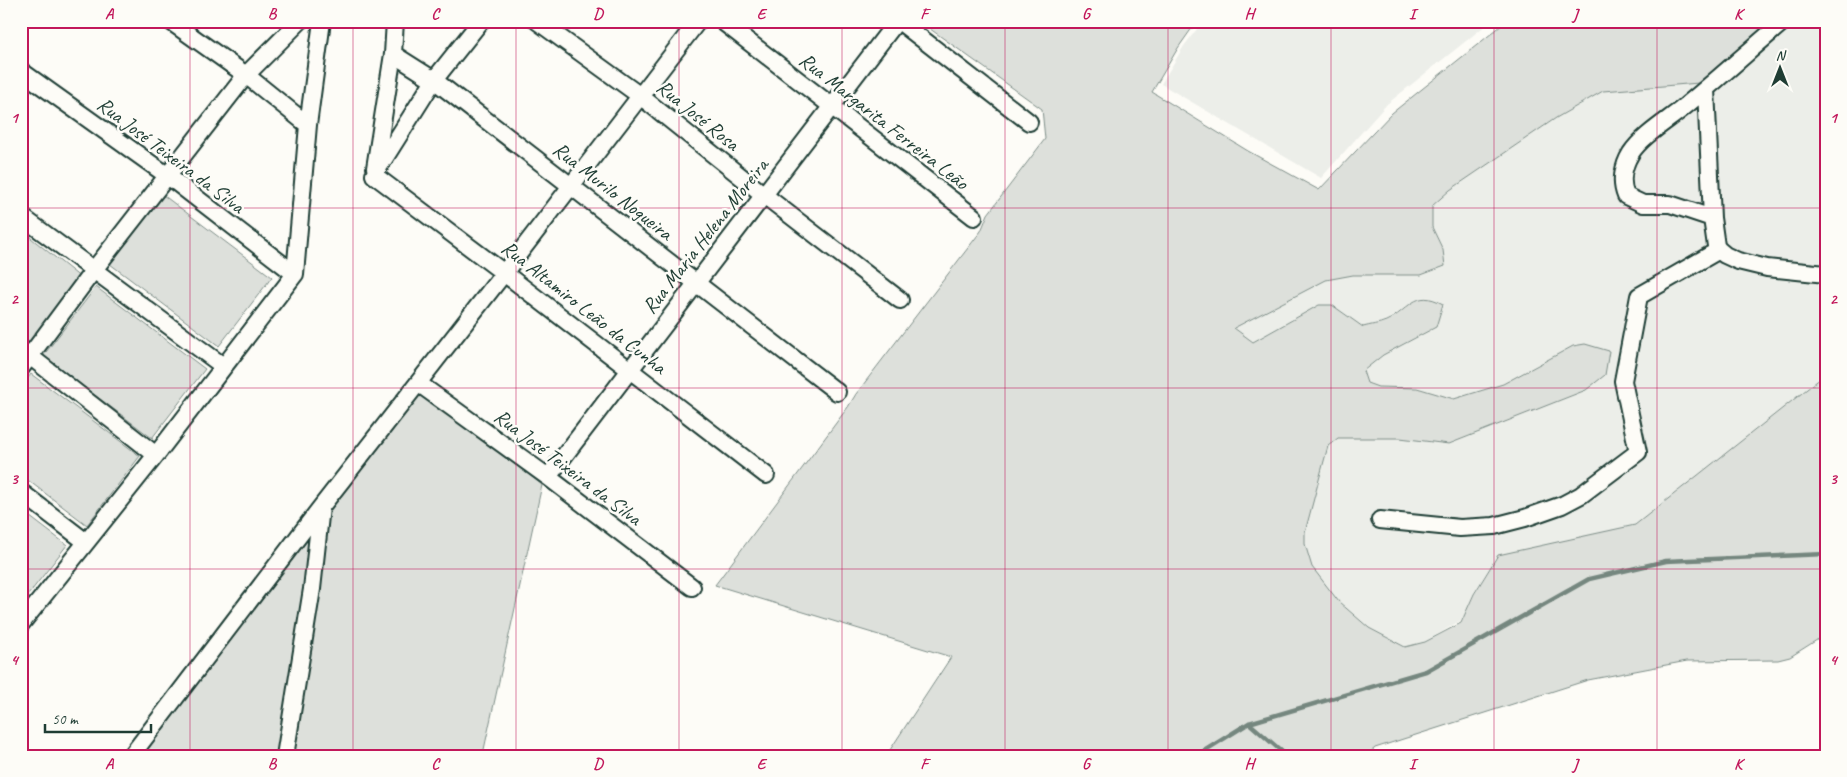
<svg xmlns="http://www.w3.org/2000/svg" width="1847" height="777" font-family="Caveat,sans-serif">
  <style>
    .built { fill: #eceee9 }
    .green { fill: #dde0db; stroke: #7e8e88 }
    .lines { fill: none; stroke-linecap: round; stroke-linejoin: round }
    .stream { stroke: #75877f; stroke-width: 4.5 }
    .minor-casing { stroke: #1f3d34; stroke-width: 20 }
    .minor { stroke: #fdfcf7; stroke-width: 16 }
    .grid { fill: none; stroke: #c2185b; stroke-width: 1; stroke-opacity: 0.55 }
    .labels { text-anchor: middle; dominant-baseline: central; stroke-width: 5; stroke-linejoin: round; paint-order: stroke }
    .street-label { font-size: 21px; fill: #1f3d34; stroke: #fdfcf7 }
    .neatline { fill: none; stroke: #c2185b; stroke-width: 2 }
    .grid-label { font-size: 16px; text-anchor: middle; font-weight: bold; fill: #c2185b }
  </style>
  <rect width="100%" height="100%" fill="#fdfcf7"/>
  <filter id="ink" filterUnits="userSpaceOnUse"><feTurbulence type="fractalNoise" baseFrequency=".02" numOctaves="2"/><feDisplacementMap in="SourceGraphic" scale="10" xChannelSelector="R" yChannelSelector="G"/><feConvolveMatrix kernelMatrix="1 2 1 2 8 2 1 2 1" color-interpolation-filters="sRGB"/></filter>
  <g filter="url(#ink)">
    <path class="built" d="M 1203,21 L 1491,21 L 1387,104 L 1321,178 L 1161,84 L 1184,46 Z
      M 1771,21 L 1826,21 L 1826,374 L 1635,525 L 1498,555 L 1475,591 L 1463,619 L 1425,642 L 1405,647 L 1369,628 L 1339,602 L 1312,567 L 1305,544 L 1305,532 L 1328,446 L 1338,438 L 1400,438 L 1449,444 L 1586,390 L 1573,346 L 1503,384 L 1454,399 L 1417,388 L 1378,387 L 1367,383 L 1363,371 L 1383,355 L 1436,327 L 1418,299 L 1387,320 L 1363,328 L 1332,305 L 1319,305 L 1253,342 L 1234,328 L 1326,280 L 1353,275 L 1387,274 L 1443,250 L 1432,227 L 1432,206 L 1450,190 L 1556,118 L 1603,91 L 1699,83 Z"/>
    <path class="green" d="M 919,21 L 1197,21 L 1178,48 L 1152,92 L 1248,151 L 1319,190 L 1392,113 L 1507,21 L 1771,21 L 1699,83 L 1603,91 L 1556,118 L 1450,190 L 1432,206 L 1432,227 L 1443,250 L 1445,266 L 1421,275 L 1353,275 L 1326,280 L 1234,328 L 1253,342 L 1319,305 L 1332,305 L 1363,327 C 1370,325 1379,324 1386,321 C 1410,310 1414,288 1443,304 L 1436,327 L 1383,355 L 1363,371 L 1367,383 L 1378,387 L 1417,388 L 1454,399 L 1503,384 L 1573,346 L 1585,344 L 1609,351 L 1605,375 L 1586,390 L 1449,444 L 1400,438 L 1338,438 L 1328,446 L 1305,532 L 1305,544 L 1312,567 L 1339,602 L 1369,628 L 1405,647 L 1425,642 L 1461,623 L 1474,594 L 1498,555 L 1635,525 L 1826,374 L 1826,638 L 1820,638 L 1790,657 L 1778,660 L 1687,661 L 1588,680 L 1375,748 L 1366,756 L 886,756 L 951,657 L 715,585 L 848,407 L 856,394 L 981,231 L 988,214 L 1045,139 L 1042,109 Z
      M 163,195 L 272,277 L 219,346 L 110,264 Z
      M 21,230 L 81,278 L 26,347 L 21,343 Z
      M 96,287 L 205,369 L 152,438 L 43,356 Z
      M 31,374 L 140,456 L 87,525 L 21,475 L 21,387 Z
      M 422,391 L 542,485 L 483,754 L 488,756 L 290,756 L 327,509 Z
      M 21,510 L 67,545 L 21,604 Z
      M 316,519 L 281,756 L 141,756 Z"/>
    <g class="lines">
      <path class="stream" d="M 1249,723 L 1287,756
        M 1196,756 L 1249,723 L 1426,671 L 1589,579 L 1666,561 L 1826,554"/>
      <defs>
        <path id="minor" d="M 170,21 L 246,75 L 308,125
          M 537,21 L 639,95 L 764,195 L 900,300
          M 722,21 L 974,217
          M 899,21 L 1029,122
          M 393,54 L 434,80 L 837,392
          M 21,71 L 168,176 L 295,274
          M 1706,89 L 1712,218 L 1716,246 L 1719,250 L 1725,255 L 1738,261 L 1767,268 L 1826,274
          M 375,168 L 393,54 L 395,21
          M 374,175 L 504,273 L 766,475
          M 374,175 L 434,80 L 481,21
          M 21,216 L 223,366
          M 1712,218 L 1670,204 L 1643,204 L 1626,196 C 1620,182 1623,166 1631,153 C 1642,136 1667,121 1683,108 C 1717,80 1750,50 1784,21
          M 22,350 L 156,455
          M 21,368 L 93,271 L 246,75 L 300,21
          M 418,383 L 548,477 L 692,587
          M 548,477 L 897,21
          M 21,492 L 86,542
          M 1380,520 L 1460,528 L 1494,526 L 1525,518 L 1562,505 L 1581,495 L 1638,452 L 1623,381 L 1639,296 L 1719,250
          M 21,624 L 156,455 L 295,274 L 308,125 L 322,21
          M 131,756 L 321,507 L 504,273 L 698,21
          M 285,756 L 312,589 L 321,507"/>
      </defs>
      <use href="#minor" class="minor-casing"/>
      <use href="#minor" class="minor"/>
    </g>
  </g>
  <path class="grid" d="M 190,21 L 190,756M 353,21 L 353,756M 516,21 L 516,756M 679,21 L 679,756M 842,21 L 842,756M 1005,21 L 1005,756M 1168,21 L 1168,756M 1331,21 L 1331,756M 1494,21 L 1494,756M 1657,21 L 1657,756M 21,208 L 1826,208M 21,388 L 1826,388M 21,569 L 1826,569"/>
  <g class="labels">
    <g class="street-label">
      <text transform="translate(698 115) rotate(39)">Rua José Rosa</text>
      <text transform="translate(884 121) rotate(38)">Rua Margarita Ferreira Leão</text>
      <text transform="translate(171 155) rotate(37)">Rua José Teixeira da Silva</text>
      <text transform="translate(613 191) rotate(38)">Rua Murilo Nogueira</text>
      <text transform="translate(705 236) rotate(-52)">Rua Maria Helena Moreira</text>
      <text transform="translate(584 307) rotate(38)">Rua Altamiro Leão da Cunha</text>
      <text transform="translate(568 467) rotate(37)">Rua José Teixeira da Silva</text>
    </g>
  </g>
  <rect width="1847" height="777" fill="none" stroke="#fdfcf7" stroke-width="55"/>
  <g transform="translate(1780 68)" stroke="#fdfcf7" stroke-width="4" paint-order="stroke">
  <path d="M0-4L9 19L0 12L-9 19Z" fill="#1f3d34"/>
  <text y="-8" font-size="14" font-weight="bold" text-anchor="middle" fill="#1f3d34">N</text>
  </g>
  <path d="M45 724v8h106v-8" fill="none" stroke="#1f3d34" stroke-width="2.5"/>
  <text x="52" y="724" font-size="15" fill="#1f3d34" stroke="#fdfcf7" stroke-width="4" paint-order="stroke">50 m</text>
  <rect x="28" y="28" width="1792" height="722" class="neatline"/>
  <g class="grid-label">
    <text x="109" y="19">A</text>
    <text x="272" y="19">B</text>
    <text x="435" y="19">C</text>
    <text x="598" y="19">D</text>
    <text x="761" y="19">E</text>
    <text x="924" y="19">F</text>
    <text x="1086" y="19">G</text>
    <text x="1249" y="19">H</text>
    <text x="1412" y="19">I</text>
    <text x="1575" y="19">J</text>
    <text x="1738" y="19">K</text>
    <text x="14" y="123">1</text>
    <text x="1833" y="123">1</text>
    <text x="14" y="304">2</text>
    <text x="1833" y="304">2</text>
    <text x="14" y="484">3</text>
    <text x="1833" y="484">3</text>
    <text x="14" y="665">4</text>
    <text x="1833" y="665">4</text>
    <text x="109" y="769">A</text>
    <text x="272" y="769">B</text>
    <text x="435" y="769">C</text>
    <text x="598" y="769">D</text>
    <text x="761" y="769">E</text>
    <text x="924" y="769">F</text>
    <text x="1086" y="769">G</text>
    <text x="1249" y="769">H</text>
    <text x="1412" y="769">I</text>
    <text x="1575" y="769">J</text>
    <text x="1738" y="769">K</text>
  </g>
</svg>
